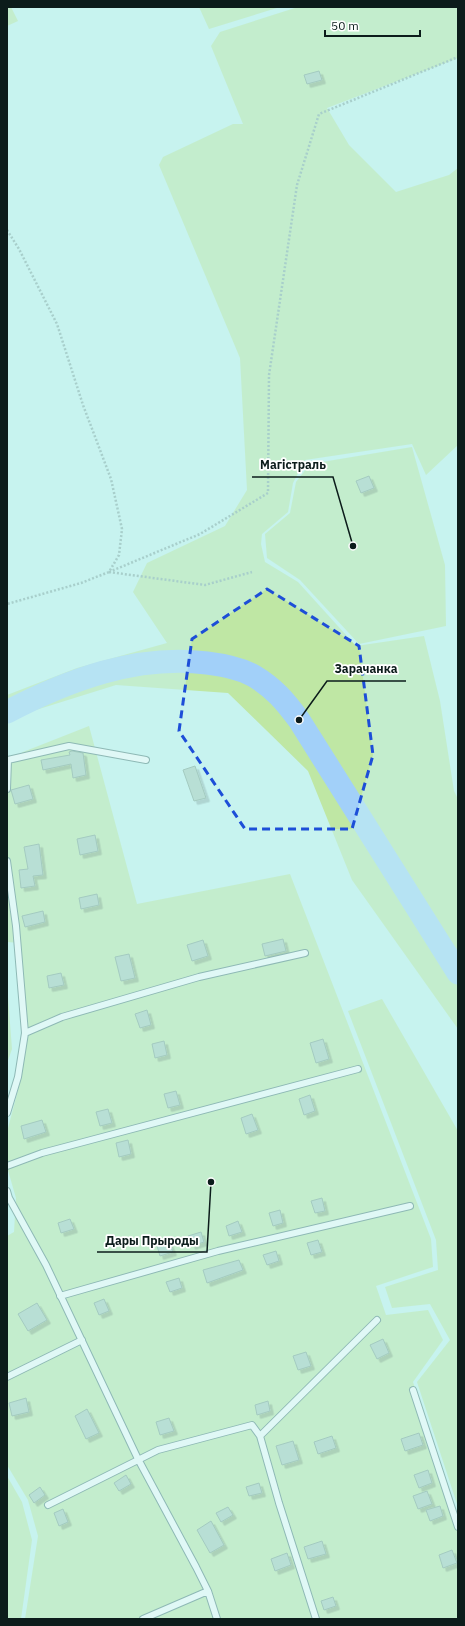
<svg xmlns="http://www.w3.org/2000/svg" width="465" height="1626" font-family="'IBM Plex Sans',sans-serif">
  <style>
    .green { fill: #bfe7a4 }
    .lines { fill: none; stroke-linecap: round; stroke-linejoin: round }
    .river { stroke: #a2d0f9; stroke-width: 23 }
    .building { fill: #a6c8b5; stroke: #799a88; filter: url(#shadow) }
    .lane-casing { stroke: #4a7370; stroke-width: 8 }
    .path { stroke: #83a4a1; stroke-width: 2.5; stroke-dasharray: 2 2; stroke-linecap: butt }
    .lane { stroke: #fff; stroke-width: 6 }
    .marked { fill: none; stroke: #1d4ed8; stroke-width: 3; stroke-dasharray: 8 5; stroke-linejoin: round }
    .leader { fill: none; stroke: #0c1c1b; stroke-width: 1.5 }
    .callout-dot { fill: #0c1c1b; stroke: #fff; stroke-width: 1.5 }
    .callout-label { font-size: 12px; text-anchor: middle; font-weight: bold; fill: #0c1c1b; stroke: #fff; stroke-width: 3.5; stroke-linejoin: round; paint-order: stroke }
  </style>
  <defs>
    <filter id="shadow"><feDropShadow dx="3.5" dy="3.5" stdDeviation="0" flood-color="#0004"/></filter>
  </defs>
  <rect width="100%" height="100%" fill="#c7f3ef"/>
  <path class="green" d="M 7,7 L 11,7 L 18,21 L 7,26 Z
    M 199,7 L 280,7 L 209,29 Z
    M 298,7 L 458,7 L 458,58 L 327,108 L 349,145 L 396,192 L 449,175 L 458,168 L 458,445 L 426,475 L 412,444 L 305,460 L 293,483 L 288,512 L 262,534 L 261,544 L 265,562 L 298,582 L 356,646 L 424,636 L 440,701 L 454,791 L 458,799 L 458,1029 L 352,880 L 308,771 L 228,693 L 116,685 L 7,719 L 7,695 L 77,668 L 167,643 L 133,592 L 147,563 L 225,526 L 247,490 L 240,358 L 159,165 L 163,157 L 233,124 L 243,124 L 211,46 L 220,32 Z
    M 412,447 L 445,565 L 446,626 L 359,644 L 300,580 L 267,558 L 265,534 L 290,513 L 296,482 L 310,464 Z
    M 89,726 L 137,904 L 290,874 L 431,1239 L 433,1267 L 376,1286 L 386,1315 L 428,1310 L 443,1340 L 413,1382 L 458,1519 L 458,1619 L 25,1619 L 38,1536 L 28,1500 L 7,1465 L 7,1236 L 14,1232 L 16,1198 L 7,1167 L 7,1132 L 22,1075 L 21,943 L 7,942 L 7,764 L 23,752 Z
    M 7,984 L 12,1049 L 7,1063 Z
    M 382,999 L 458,1131 L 458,1507 L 417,1382 L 450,1340 L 430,1304 L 392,1308 L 385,1287 L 438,1270 L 436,1240 L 348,1011 Z
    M 7,1476 L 22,1502 L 32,1540 L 21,1619 L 7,1619 Z"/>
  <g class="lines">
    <path class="river" d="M 7,712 C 68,680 137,654 207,663 C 223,665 240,668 254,676 C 274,688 285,701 299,720 L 458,973"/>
  </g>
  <path class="building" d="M 319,71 L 322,80 L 307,84 L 304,75 Z
    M 369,476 L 374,488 L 361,493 L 356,481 Z
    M 72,751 L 83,753 L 86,775 L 73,778 L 71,764 L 43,770 L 41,760 L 70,755 L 69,752 Z
    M 195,766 L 206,798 L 194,801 L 183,770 Z
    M 29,785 L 33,799 L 15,804 L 11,790 Z
    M 95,835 L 98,851 L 80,855 L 77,839 Z
    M 39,844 L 43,875 L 33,876 L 35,886 L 21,888 L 19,870 L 28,869 L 24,847 Z
    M 97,894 L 99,905 L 81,909 L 79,898 Z
    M 43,911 L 45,922 L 25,927 L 22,916 Z
    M 283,939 L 286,951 L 265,956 L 262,944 Z
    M 203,940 L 208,956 L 192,961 L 187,945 Z
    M 129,954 L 135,978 L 121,981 L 115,957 Z
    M 61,973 L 64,985 L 49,988 L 47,976 Z
    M 147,1010 L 151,1025 L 140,1028 L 135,1014 Z
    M 323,1039 L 329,1059 L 316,1063 L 310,1043 Z
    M 164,1041 L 167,1055 L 155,1058 L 152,1044 Z
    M 176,1091 L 180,1105 L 168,1108 L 164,1094 Z
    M 310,1095 L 315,1111 L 304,1115 L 299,1099 Z
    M 108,1109 L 112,1123 L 100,1126 L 96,1112 Z
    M 252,1114 L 258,1130 L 246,1134 L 241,1118 Z
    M 42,1120 L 46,1132 L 24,1139 L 21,1126 Z
    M 128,1140 L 131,1154 L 119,1157 L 116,1143 Z
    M 322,1198 L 325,1211 L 315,1213 L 311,1201 Z
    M 280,1210 L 283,1223 L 273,1226 L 269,1213 Z
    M 70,1219 L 74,1229 L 61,1233 L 58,1223 Z
    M 238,1221 L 242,1232 L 229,1236 L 226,1226 Z
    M 201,1232 L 204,1242 L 192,1246 L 188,1236 Z
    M 318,1240 L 322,1252 L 311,1255 L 307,1243 Z
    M 169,1242 L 173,1252 L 160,1256 L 157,1246 Z
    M 276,1251 L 279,1261 L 267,1265 L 263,1255 Z
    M 239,1260 L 243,1270 L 207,1283 L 203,1270 Z
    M 179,1278 L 182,1288 L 170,1292 L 166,1282 Z
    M 104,1299 L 109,1311 L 99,1315 L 94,1303 Z
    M 37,1303 L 47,1320 L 28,1331 L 18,1314 Z
    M 383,1339 L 389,1353 L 377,1359 L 370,1345 Z
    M 306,1352 L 311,1366 L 298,1370 L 293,1356 Z
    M 26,1398 L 29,1412 L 12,1416 L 9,1403 Z
    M 268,1401 L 270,1411 L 257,1415 L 255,1405 Z
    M 87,1409 L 99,1433 L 86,1439 L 75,1416 Z
    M 169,1418 L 174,1431 L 160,1435 L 156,1422 Z
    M 419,1433 L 423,1445 L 405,1451 L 401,1439 Z
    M 332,1436 L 336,1448 L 318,1454 L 314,1442 Z
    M 293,1441 L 299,1460 L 282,1465 L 276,1446 Z
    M 428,1470 L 432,1483 L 419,1488 L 414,1475 Z
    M 126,1475 L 131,1484 L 119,1491 L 114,1483 Z
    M 259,1483 L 262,1493 L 249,1496 L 246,1487 Z
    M 40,1487 L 45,1495 L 34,1503 L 29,1495 Z
    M 427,1491 L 432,1504 L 418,1509 L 413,1496 Z
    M 440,1506 L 443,1516 L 430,1521 L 426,1510 Z
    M 228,1507 L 233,1515 L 221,1522 L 216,1513 Z
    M 63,1509 L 68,1522 L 59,1526 L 54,1513 Z
    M 211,1521 L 224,1545 L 210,1553 L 197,1530 Z
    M 322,1541 L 326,1554 L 308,1559 L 304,1547 Z
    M 452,1550 L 457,1563 L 443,1568 L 439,1555 Z
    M 287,1553 L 291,1565 L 275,1571 L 271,1559 Z
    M 333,1597 L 336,1606 L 324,1610 L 321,1601 Z"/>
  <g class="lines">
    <defs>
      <path id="lane" d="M 7,789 L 8,760 L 69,746 L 146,760
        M 7,861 L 16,926 L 25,1033 L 18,1077 L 7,1113
        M 25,1033 L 62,1017 L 199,977 L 305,953
        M 7,1166 L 42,1153 L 358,1069
        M 7,1191 L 9,1198 L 46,1265 L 138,1459 L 196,1567 L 208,1591 L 217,1619
        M 60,1296 L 218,1251 L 410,1206
        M 7,1377 L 82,1340
        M 413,1390 L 458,1527
        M 260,1436 L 377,1320
        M 48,1505 L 158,1450 L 252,1425 L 260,1436 L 279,1503 L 316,1619
        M 143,1619 L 208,1591"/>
    </defs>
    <use href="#lane" class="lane-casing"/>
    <path class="path" d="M 7,230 L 19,249 L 57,324 L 83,405 L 111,479 L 122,529 L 119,555 L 109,572 L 81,583 L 7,604
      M 109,572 L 200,534 L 268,493 L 269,375 L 297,185 L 319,114 L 458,57
      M 109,572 L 205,585 L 252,572"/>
    <use href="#lane" class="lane"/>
  </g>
  <path d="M0 0H465V1626H0ZM 267,589 L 359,646 L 373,755 L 352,829 L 245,829 L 179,731 L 192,639 Z" fill="#c7f3ef" fill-opacity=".55" fill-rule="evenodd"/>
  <path class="marked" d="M 267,589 L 359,646 L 373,755 L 352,829 L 245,829 L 179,731 L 192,639 Z"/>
  <path class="leader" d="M353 546L333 477H252M299 720L327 681H406M211 1182L207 1252H97"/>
  <g class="callout-dot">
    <circle cx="353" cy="546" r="4"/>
    <circle cx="299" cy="720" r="4"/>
    <circle cx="211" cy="1182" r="4"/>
  </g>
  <g class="callout-label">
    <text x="293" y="469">Магістраль</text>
    <text x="366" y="673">Зарачанка</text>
    <text x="152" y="1245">Дары Прыроды</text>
  </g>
  <rect width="465" height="1626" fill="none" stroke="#0c1c1b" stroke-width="16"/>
  <path d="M325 30v6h95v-6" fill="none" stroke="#0c1c1b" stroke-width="2"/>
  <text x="331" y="30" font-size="12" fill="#0c1c1b" stroke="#ffffff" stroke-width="3" paint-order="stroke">50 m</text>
</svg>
